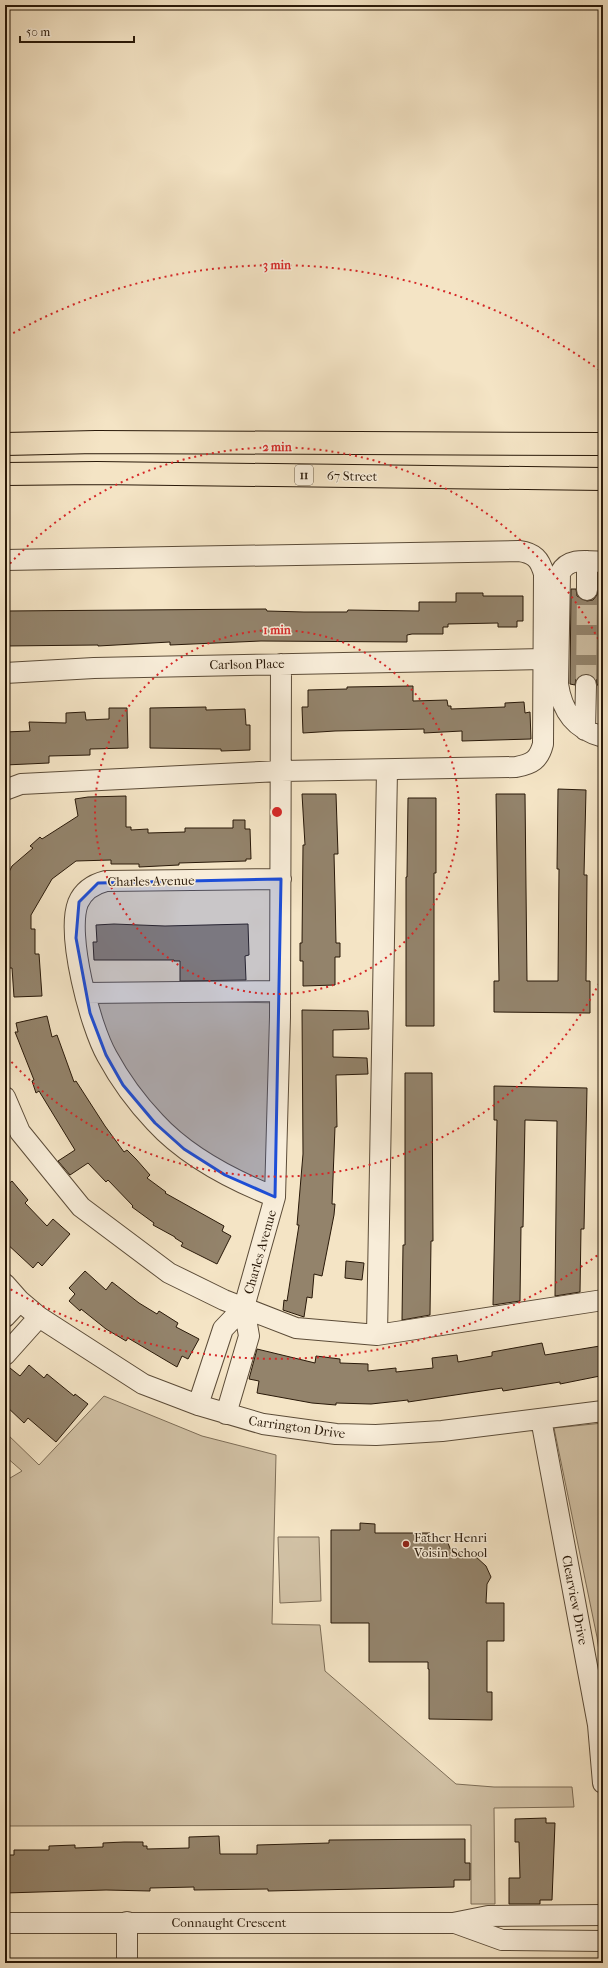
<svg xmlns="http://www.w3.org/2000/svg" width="608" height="1968" font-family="'IM FELL French Canon',serif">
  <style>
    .green { fill: #d1c1a5; stroke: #7d6d57 }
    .building { fill: #93836b; stroke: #291909 }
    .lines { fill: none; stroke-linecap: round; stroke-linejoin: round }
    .minor-tunnel { stroke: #cbbb9f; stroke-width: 20; stroke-dasharray: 20 10; stroke-linecap: butt }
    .minor-casing { stroke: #5c4c38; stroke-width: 22 }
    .major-casing { stroke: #291909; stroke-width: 24 }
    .minor { stroke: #f8edd9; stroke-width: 20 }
    .major { stroke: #f4e4c5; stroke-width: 22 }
    .marked { fill: #1d4ed8; fill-opacity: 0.2; stroke: #1d4ed8; stroke-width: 3; stroke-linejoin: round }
    .ring { fill: none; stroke: #d62828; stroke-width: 2; stroke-dasharray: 2 4 }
    .poi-dot { fill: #8f2418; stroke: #f8edd9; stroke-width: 1.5 }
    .labels { text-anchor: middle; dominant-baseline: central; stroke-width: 3; stroke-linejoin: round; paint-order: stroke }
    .shield { fill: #f8edd9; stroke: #675947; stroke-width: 1 }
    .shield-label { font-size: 12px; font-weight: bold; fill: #291909 }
    .street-label { font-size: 13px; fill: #291909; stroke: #f8edd9 }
    .poi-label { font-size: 13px; fill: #291909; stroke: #f8edd9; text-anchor: start }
    .centre { fill: #d62828; stroke: #f8edd9; stroke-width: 2 }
    .ring-label { font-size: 12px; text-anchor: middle; font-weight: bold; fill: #d62828; stroke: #f8edd9; stroke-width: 3; stroke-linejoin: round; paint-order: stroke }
  </style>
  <rect width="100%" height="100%" fill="#f4e4c5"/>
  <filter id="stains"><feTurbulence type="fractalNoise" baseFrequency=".005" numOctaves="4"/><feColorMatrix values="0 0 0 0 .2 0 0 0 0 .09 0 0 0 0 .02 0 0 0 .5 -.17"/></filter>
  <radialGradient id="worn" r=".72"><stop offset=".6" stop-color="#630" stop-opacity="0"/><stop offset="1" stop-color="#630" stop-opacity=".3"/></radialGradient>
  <path class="green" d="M 87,999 L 280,1003 L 275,1197 L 155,1123 Z
    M 104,1396 L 202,1436 L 276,1455 L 272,1624 L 320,1625 L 325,1671 L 456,1784 L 494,1787 L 572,1787 L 574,1807 L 494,1808 L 495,1904 L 471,1904 L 471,1825 L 5,1826 L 5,1481 L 22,1471 L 5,1456 L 5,1432 L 39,1465 Z
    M 603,1423 L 603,1679 L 597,1637 L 554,1428 Z
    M 278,1537 L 319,1537 L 321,1601 L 280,1603 Z"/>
  <path class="building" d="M 571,589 L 576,589 L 577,596 L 587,601 L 593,600 L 597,595 L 598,590 L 603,590 L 603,685 L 597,685 L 596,679 L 587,674 L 580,675 L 576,679 L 575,685 L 570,684 Z
    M 456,593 L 483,593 L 483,596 L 523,596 L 523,621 L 517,621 L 517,627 L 498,627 L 498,623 L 448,624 L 448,627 L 443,627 L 443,634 L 412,634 L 407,635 L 407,642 L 261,641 L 170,645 L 170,642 L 98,646 L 98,645 L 5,646 L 5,611 L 266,609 L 267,611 L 304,612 L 347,612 L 348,610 L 419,611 L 419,602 L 456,602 Z
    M 413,686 L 413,701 L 447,700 L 448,706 L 451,706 L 451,709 L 505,707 L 505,703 L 524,702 L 525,713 L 530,712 L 531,739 L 462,741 L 462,731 L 424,733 L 424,729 L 335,731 L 303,733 L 302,707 L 308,707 L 308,690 L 347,689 L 347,687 Z
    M 206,707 L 206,710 L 245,709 L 246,725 L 250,725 L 250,750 L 221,751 L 221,749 L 150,748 L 150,708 Z
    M 109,708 L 127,708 L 128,748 L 90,749 L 90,755 L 49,756 L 49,763 L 5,765 L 5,732 L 30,731 L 29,722 L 66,723 L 66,713 L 85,712 L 86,720 L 109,719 Z
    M 558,789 L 586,790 L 584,875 L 587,875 L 586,981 L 590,981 L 590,1013 L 494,1012 L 494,981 L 499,981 L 496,794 L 525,794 L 527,981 L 558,981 L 559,869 L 557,869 Z
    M 302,794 L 336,794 L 338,854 L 334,854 L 335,893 L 336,943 L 340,943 L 340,957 L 335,957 L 335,985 L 303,986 L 303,961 L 300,961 L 300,943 L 302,943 L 303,845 L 305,845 Z
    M 126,796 L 126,827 L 131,827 L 131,830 L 148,829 L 148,833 L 185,832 L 185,828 L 233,828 L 233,820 L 245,820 L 245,829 L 250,829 L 251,859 L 246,859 L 246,861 L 179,863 L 179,865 L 139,867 L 139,864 L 111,864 L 111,860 L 76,861 L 52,879 L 31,915 L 31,929 L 35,929 L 35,954 L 39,954 L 42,996 L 14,997 L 12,968 L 5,968 L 5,880 L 12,866 L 33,848 L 30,846 L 40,837 L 42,839 L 78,816 L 75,799 L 88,797 Z
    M 408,798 L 436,798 L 436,873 L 434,873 L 434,1026 L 406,1026 L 406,877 L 407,877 Z
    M 114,924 L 165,926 L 248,924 L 249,955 L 245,956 L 246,980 L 180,981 L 180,961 L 174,961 L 174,960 L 94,960 L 93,942 L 97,942 L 96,925 Z
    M 302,1010 L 368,1011 L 369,1029 L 333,1030 L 333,1057 L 367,1058 L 368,1074 L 336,1075 L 337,1127 L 335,1127 L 332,1204 L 335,1204 L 334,1215 L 322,1276 L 314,1274 L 312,1298 L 307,1297 L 304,1317 L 283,1310 L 284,1300 L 287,1301 L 299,1225 L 297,1225 L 303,1154 Z
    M 47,1016 L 52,1037 L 57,1035 L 74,1082 L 76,1081 L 105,1126 L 124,1152 L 127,1150 L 136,1159 L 150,1175 L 147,1178 L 166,1192 L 165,1193 L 224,1226 L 222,1231 L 231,1236 L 217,1264 L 181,1246 L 183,1243 L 175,1238 L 175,1237 L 153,1225 L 154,1223 L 132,1207 L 133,1206 L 108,1180 L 106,1182 L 88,1163 L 70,1175 L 58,1161 L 75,1150 L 39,1091 L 36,1093 L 32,1081 L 34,1080 L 15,1032 L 18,1032 L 16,1023 Z
    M 405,1073 L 432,1073 L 433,1241 L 431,1241 L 430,1315 L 402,1320 L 403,1245 L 405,1245 Z
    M 494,1086 L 587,1088 L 584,1229 L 581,1229 L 580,1292 L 555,1296 L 557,1121 L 525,1120 L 523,1227 L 521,1227 L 520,1301 L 493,1305 L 497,1120 L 494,1120 Z
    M 12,1181 L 28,1200 L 25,1203 L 47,1226 L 53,1219 L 70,1234 L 42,1266 L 38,1262 L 33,1268 L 5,1242 L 5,1187 Z
    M 346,1261 L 364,1263 L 362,1280 L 345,1278 Z
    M 85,1271 L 106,1290 L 112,1282 L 139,1303 L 157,1314 L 159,1311 L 178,1323 L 176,1327 L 199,1339 L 188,1359 L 182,1356 L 177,1367 L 128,1338 L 126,1341 L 106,1329 L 81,1309 L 80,1311 L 69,1301 L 75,1294 L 69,1288 Z
    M 542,1343 L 545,1355 L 600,1346 L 603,1367 L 599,1368 L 600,1376 L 560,1384 L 560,1382 L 503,1391 L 502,1388 L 408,1402 L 408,1400 L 371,1404 L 336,1403 L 336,1405 L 312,1403 L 257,1393 L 259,1381 L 249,1379 L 257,1349 L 315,1363 L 316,1356 L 340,1359 L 340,1363 L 368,1364 L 368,1371 L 396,1368 L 396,1372 L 433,1368 L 432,1358 L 457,1355 L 458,1362 L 492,1356 L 492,1352 Z
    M 29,1365 L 44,1378 L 47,1374 L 74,1396 L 75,1394 L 88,1404 L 56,1442 L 28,1418 L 24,1423 L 5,1405 L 5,1374 L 10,1368 L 20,1376 Z
    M 360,1523 L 375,1524 L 375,1533 L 430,1533 L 430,1542 L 448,1543 L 451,1551 L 458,1551 L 475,1556 L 486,1566 L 491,1577 L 487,1584 L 486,1603 L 504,1603 L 504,1641 L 487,1641 L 487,1692 L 492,1692 L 492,1720 L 429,1719 L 429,1669 L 428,1669 L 428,1662 L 369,1662 L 369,1623 L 331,1623 L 331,1530 L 360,1530 Z
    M 546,1818 L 546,1823 L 555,1823 L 552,1900 L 540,1900 L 540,1904 L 509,1904 L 509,1878 L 520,1878 L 519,1842 L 515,1842 L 515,1819 Z
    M 219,1836 L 220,1854 L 257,1854 L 257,1845 L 329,1843 L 329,1840 L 465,1839 L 465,1863 L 470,1863 L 470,1880 L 454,1880 L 454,1887 L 268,1891 L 268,1889 L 194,1890 L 194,1887 L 150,1888 L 150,1891 L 106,1890 L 5,1893 L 5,1855 L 14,1855 L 14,1850 L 49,1850 L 49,1846 L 75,1845 L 75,1848 L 103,1847 L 103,1843 L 124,1842 L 143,1842 L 143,1846 L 147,1846 L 147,1849 L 189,1848 L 189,1837 Z"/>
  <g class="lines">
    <path class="minor-tunnel" d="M 586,685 L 587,590"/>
    <defs>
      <path id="minor" d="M 5,560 L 519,551 C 534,553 540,559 544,574 L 543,744 C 539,760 532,764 516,767 L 281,771 L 21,784 L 5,790
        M 587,561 L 587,590
        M 603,562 C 587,561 568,557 560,573 L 558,684 C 562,712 575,729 603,737
        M 5,673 L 94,668 L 543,659
        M 585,730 L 586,685
        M 85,993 L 280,991
        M 5,1097 L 20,1132 L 81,1207 L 169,1273 L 224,1300 L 296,1328 L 377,1335 L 603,1300
        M 275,1197 C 232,1180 187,1157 155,1122 C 136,1102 120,1080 107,1056 C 90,1026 66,935 78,903 C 83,891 94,884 106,881 L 281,879
        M 5,1284 L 20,1301 L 39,1317 L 143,1384 L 198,1405 L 263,1424 L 336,1434 L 376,1435 L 442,1431 L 603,1411
        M 5,1317 L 20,1301
        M 377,1335 L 387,770
        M 5,1355 L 39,1317
        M 198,1405 L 223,1329 L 244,1307
        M 226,1414 L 249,1336 L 244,1307 L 275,1197 L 280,1017 L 281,664
        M 541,1419 L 598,1725 L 603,1783
        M 5,1923 L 453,1923 L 488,1916 L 603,1915
        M 455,1923 L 502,1940 L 603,1941
        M 127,1963 L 127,1922"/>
      <path id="major" d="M 5,444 L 96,442 L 603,444
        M 5,474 L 97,473 L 603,479"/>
    </defs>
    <use href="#minor" class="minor-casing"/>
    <use href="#major" class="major-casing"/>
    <use href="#minor" class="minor"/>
    <use href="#major" class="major"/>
  </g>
  <path class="marked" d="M 281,879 L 275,1197 L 225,1175 L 184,1149 L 155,1123 L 123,1085 L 106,1055 L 90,1013 L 76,938 L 79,902 L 98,883 Z"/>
  <g class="ring">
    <circle cx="277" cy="812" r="182"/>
    <path d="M602 978A365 365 0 0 1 6 1056M6 568A365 365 0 0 1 602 646"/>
    <path d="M602 1252A547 547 0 0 1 8 1288M8 336A547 547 0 0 1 602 372"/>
  </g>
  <circle class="poi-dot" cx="406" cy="1544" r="4"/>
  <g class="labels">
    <rect class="shield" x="295" y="465" width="18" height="20" rx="3"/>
    <g class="shield-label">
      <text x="304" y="475">11</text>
    </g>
    <g class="street-label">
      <text transform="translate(352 476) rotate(1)">67 Street</text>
      <text transform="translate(247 664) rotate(-1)">Carlson Place</text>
      <text transform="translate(151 881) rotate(-1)">Charles Avenue</text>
      <text transform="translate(260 1252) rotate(-74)">Charles Avenue</text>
      <text transform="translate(297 1427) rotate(8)">Carrington Drive</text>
      <text transform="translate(575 1600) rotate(79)">Clearview Drive</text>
      <text x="229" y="1922">Connaught Crescent</text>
    </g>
    <g class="poi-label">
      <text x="414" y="1537">Father Henri<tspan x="414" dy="15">Voisin School</tspan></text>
    </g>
  </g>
  <circle cx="277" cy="812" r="6" class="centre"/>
  <g class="ring-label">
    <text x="277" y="269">3 min</text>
    <text x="277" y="451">2 min</text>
    <text x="277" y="634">1 min</text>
  </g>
  <rect width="608" height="1968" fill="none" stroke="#f4e4c5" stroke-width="20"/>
  <rect x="6" y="6" width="596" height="1956" fill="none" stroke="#291909" stroke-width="2"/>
  <rect x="10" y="10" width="588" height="1948" fill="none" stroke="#291909"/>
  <path d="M20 36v6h114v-6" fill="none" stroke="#291909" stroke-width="2"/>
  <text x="26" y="36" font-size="12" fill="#291909" stroke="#f8edd9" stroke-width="3" paint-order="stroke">50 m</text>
  <rect width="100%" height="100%" filter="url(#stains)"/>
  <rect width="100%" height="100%" fill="url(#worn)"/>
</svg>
